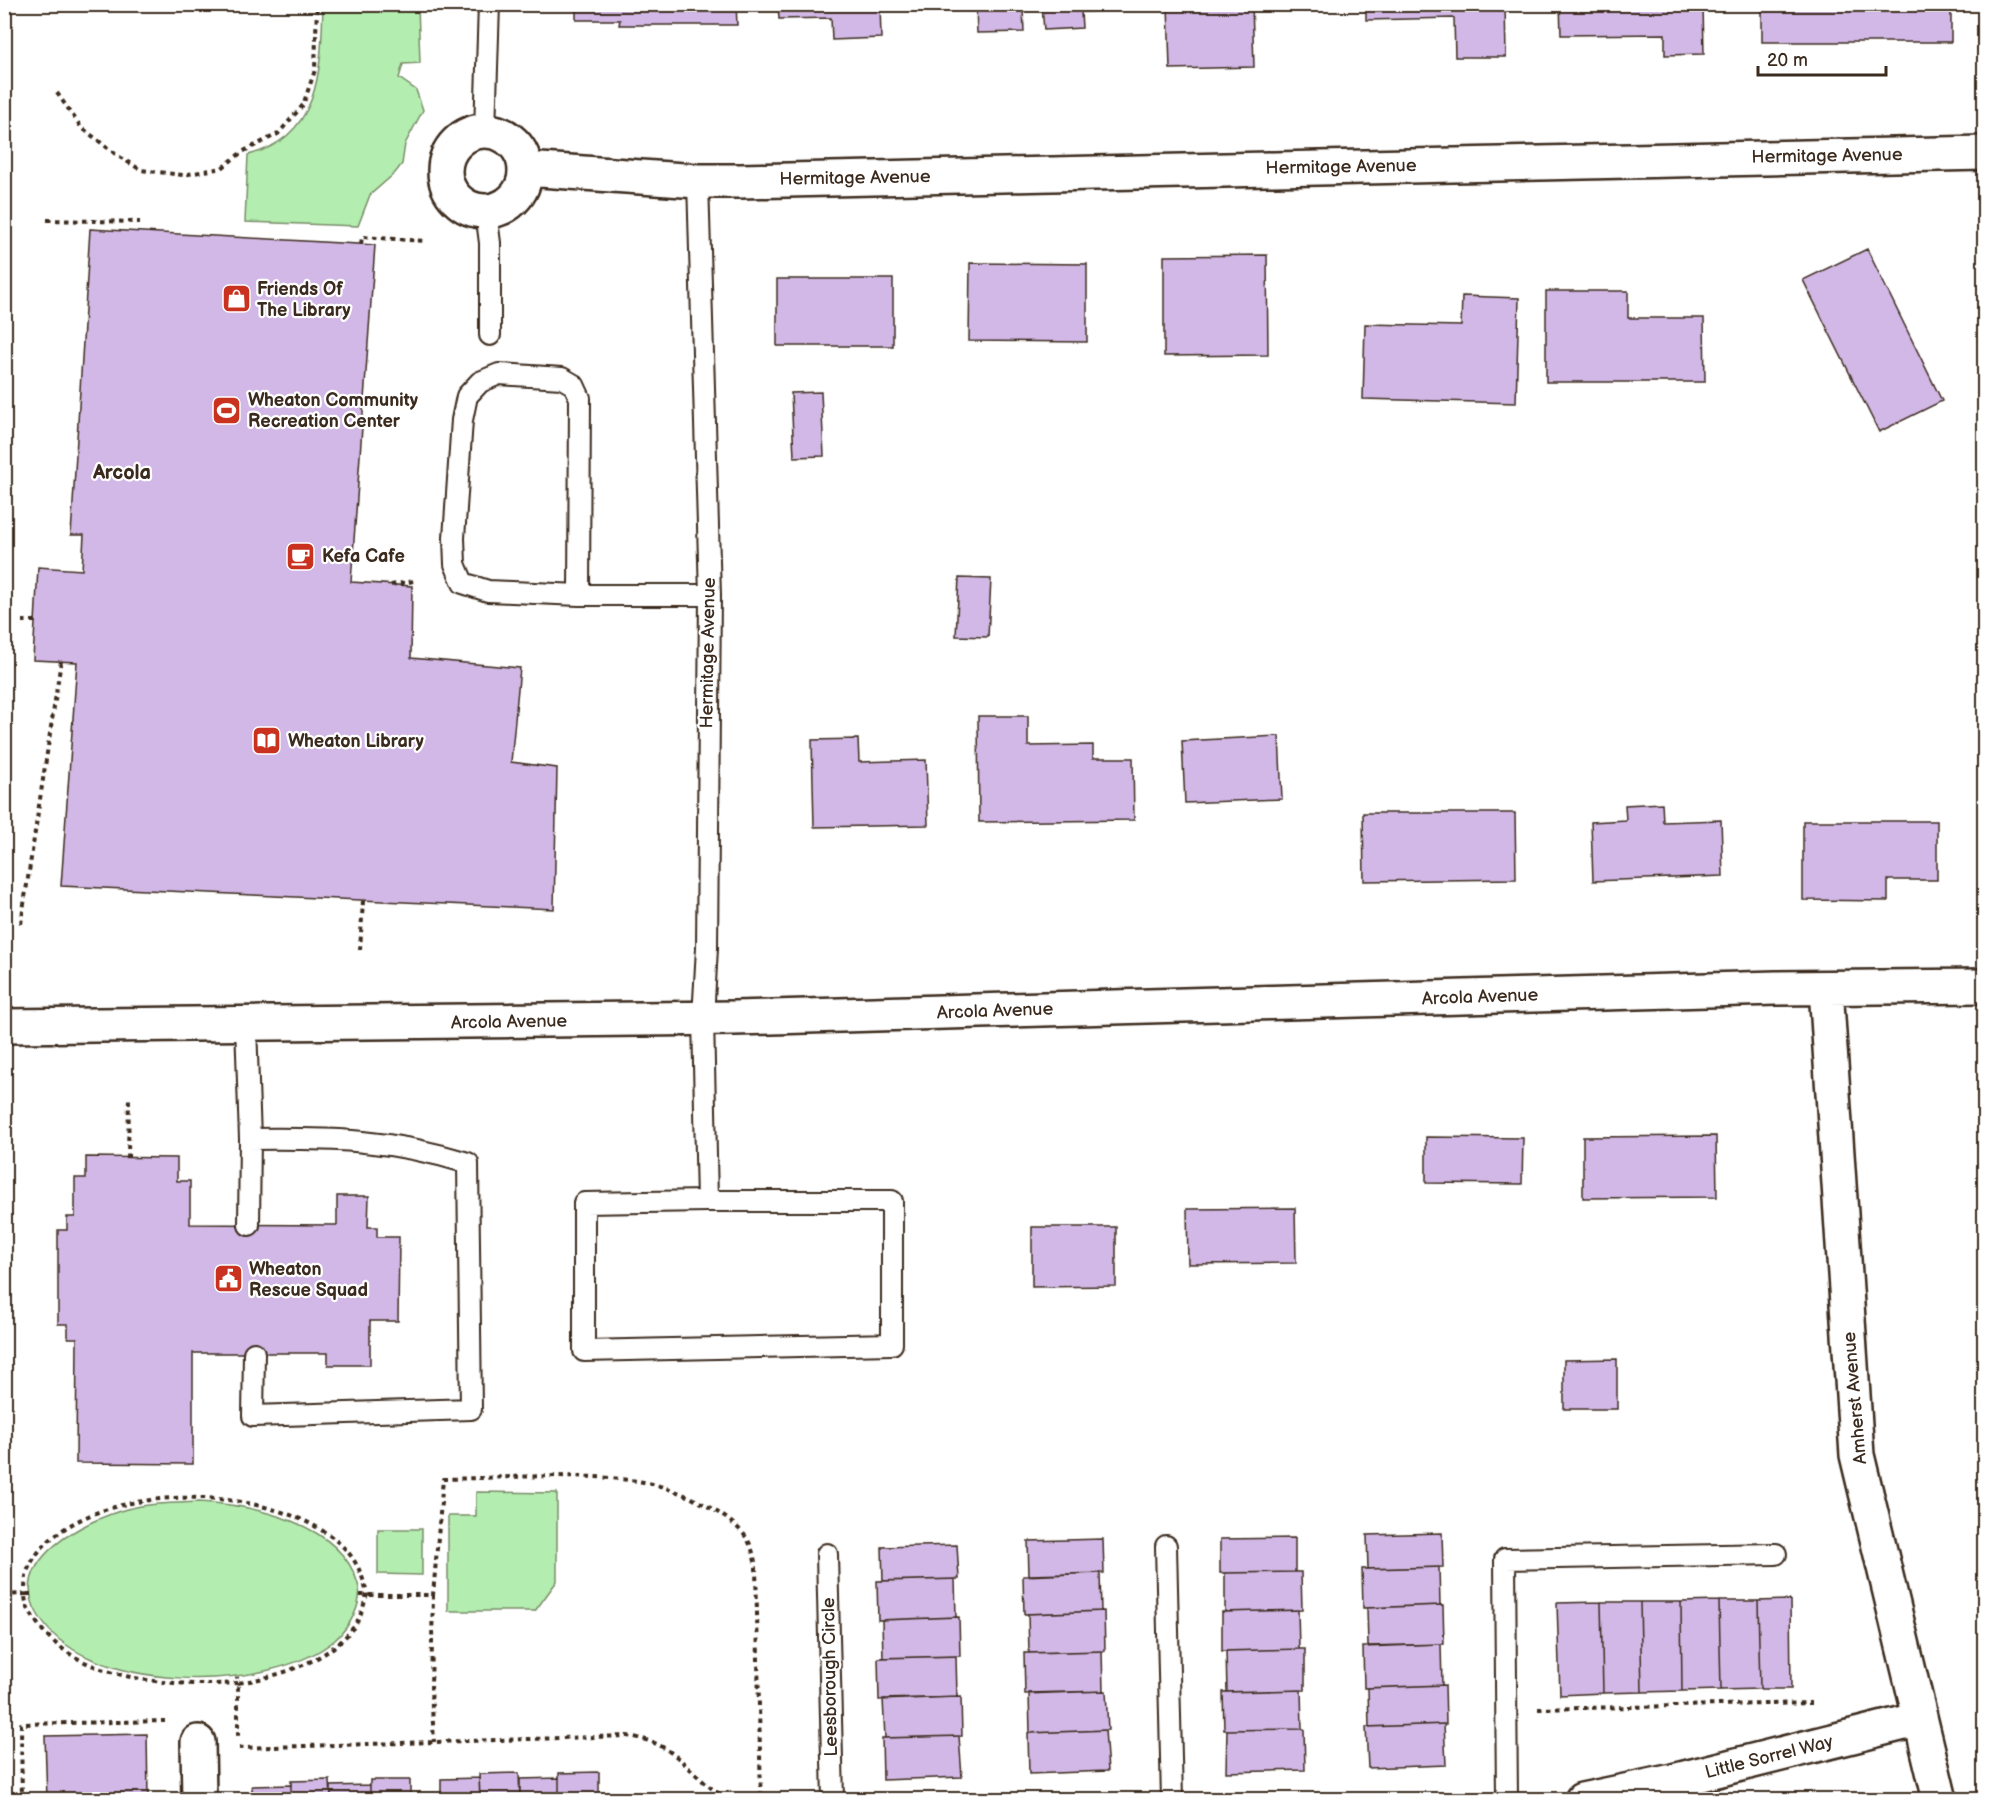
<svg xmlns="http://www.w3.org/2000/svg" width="1989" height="1804" font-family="'Balsamiq Sans',sans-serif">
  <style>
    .green { fill: #b4edb0; stroke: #788c67; stroke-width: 1.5 }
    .building { fill: #d2b8e6; stroke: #3b2a1e; stroke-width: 1.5 }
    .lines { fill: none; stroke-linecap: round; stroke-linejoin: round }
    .lane-casing { stroke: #3b2a1e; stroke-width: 24 }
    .street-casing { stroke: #3b2a1e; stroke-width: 38 }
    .secondary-casing { stroke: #3b2a1e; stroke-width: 38 }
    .path { stroke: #3b2a1e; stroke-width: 4; stroke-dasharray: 4.5 4.5; stroke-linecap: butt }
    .lane { stroke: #fff; stroke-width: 20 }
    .street { stroke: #fff; stroke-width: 33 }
    .secondary { stroke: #fff; stroke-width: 33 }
    .labels { text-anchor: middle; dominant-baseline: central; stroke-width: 4.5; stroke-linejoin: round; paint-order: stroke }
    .street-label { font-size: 18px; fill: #3b2a1e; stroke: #fff }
    .poi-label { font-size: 18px; font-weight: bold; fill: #3b2a1e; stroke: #fff; text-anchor: start }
    .neighbourhood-label { font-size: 20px; font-weight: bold; fill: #3b2a1e; stroke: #fff }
  </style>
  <rect width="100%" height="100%" fill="#fff"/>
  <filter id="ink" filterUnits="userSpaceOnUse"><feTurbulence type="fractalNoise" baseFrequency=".0167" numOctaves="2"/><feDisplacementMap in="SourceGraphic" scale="12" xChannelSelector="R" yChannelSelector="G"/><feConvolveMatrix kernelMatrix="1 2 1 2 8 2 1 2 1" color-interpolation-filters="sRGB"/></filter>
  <g filter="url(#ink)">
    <path class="green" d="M 323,5 L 418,5 L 420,63 L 403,64 L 399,78 L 416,90 L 423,110 L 405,144 L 402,164 L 395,173 L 370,195 L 358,226 L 245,222 L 248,155 C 322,137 321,66 323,5 Z
      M 476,1492 L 557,1493 L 557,1581 L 535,1611 L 448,1611 L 448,1516 L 476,1516 Z
      M 199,1502 C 253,1505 341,1523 358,1584 C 364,1604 349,1627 335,1640 C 270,1695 81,1695 37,1613 C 7,1559 86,1520 127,1509 C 150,1503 175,1503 199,1502 Z
      M 378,1529 L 422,1529 L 422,1575 L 378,1574 Z"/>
    <path class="building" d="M 576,4 L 736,4 L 737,25 L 619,25 L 620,20 L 576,20 Z
      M 778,4 L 880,4 L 881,38 L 832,40 L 831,18 L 779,19 Z
      M 976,4 L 1108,4 L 1108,11 L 1081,12 L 1082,28 L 1044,30 L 1042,7 L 1023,8 L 1024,32 L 977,33 Z
      M 1168,4 L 1252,4 L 1254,67 L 1170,69 Z
      M 1366,4 L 1505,4 L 1506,57 L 1455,57 L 1454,18 L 1366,20 Z
      M 1560,4 L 1703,4 L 1704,54 L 1665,55 L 1665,34 L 1561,35 Z
      M 1762,4 L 1951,4 L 1951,42 L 1762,42 Z
      M 90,229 L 375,245 L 351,582 L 412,586 L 411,658 L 520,668 L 511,762 L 557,768 L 554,909 L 61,886 L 77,662 L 33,660 L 38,567 L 82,570 L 84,535 L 71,535 Z
      M 1867,249 L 1942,401 L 1879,432 L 1803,280 Z
      M 1267,255 L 1268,355 L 1164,356 L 1164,256 Z
      M 970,263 L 1087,264 L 1087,342 L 969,341 Z
      M 777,279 L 893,279 L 893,346 L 777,346 Z
      M 1546,291 L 1628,291 L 1628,318 L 1704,318 L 1705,382 L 1546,382 Z
      M 1462,296 L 1519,298 L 1516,403 L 1363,399 L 1365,324 L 1461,326 Z
      M 821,392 L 824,456 L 794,457 L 791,393 Z
      M 959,578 L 991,579 L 988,637 L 956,636 Z
      M 978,716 L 1028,716 L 1028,746 L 1093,745 L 1093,758 L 1133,758 L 1134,820 L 979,822 Z
      M 1279,736 L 1282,799 L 1185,803 L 1182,741 Z
      M 858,739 L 859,762 L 926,760 L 928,825 L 814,827 L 812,740 Z
      M 1662,803 L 1663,822 L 1721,820 L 1723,876 L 1593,881 L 1591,822 L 1626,820 L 1625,805 Z
      M 1363,813 L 1515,813 L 1516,879 L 1364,881 Z
      M 1803,821 L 1937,821 L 1937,880 L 1888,880 L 1888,901 L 1803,900 Z
      M 1716,1136 L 1717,1197 L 1583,1198 L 1583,1137 Z
      M 1426,1137 L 1523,1138 L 1522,1184 L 1426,1183 Z
      M 86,1157 L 177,1158 L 177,1181 L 190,1181 L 190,1224 L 337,1225 L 337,1196 L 369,1196 L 368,1227 L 377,1227 L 377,1237 L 399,1237 L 398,1321 L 370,1321 L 370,1365 L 328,1365 L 328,1353 L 193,1353 L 193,1464 L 76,1463 L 77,1338 L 68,1338 L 68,1324 L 58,1324 L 58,1230 L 67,1230 L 67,1217 L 75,1217 L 75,1178 L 86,1178 Z
      M 1295,1208 L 1296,1263 L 1188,1264 L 1187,1209 Z
      M 1032,1227 L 1116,1227 L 1116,1286 L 1032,1287 Z
      M 1617,1359 L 1617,1409 L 1564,1409 L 1564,1360 Z
      M 1442,1533 L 1443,1567 L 1368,1569 L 1367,1535 Z
      M 1295,1538 L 1295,1572 L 1220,1573 L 1220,1539 Z
      M 1103,1539 L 1104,1573 L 1029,1575 L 1028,1541 Z
      M 957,1545 L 959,1579 L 883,1581 L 882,1547 Z
      M 1439,1567 L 1440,1605 L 1363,1608 L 1362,1569 Z
      M 1295,1572 L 1301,1572 L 1302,1610 L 1225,1612 L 1225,1573 Z
      M 1100,1573 L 1101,1611 L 1024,1614 L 1023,1576 Z
      M 955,1579 L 956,1617 L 878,1620 L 877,1581 Z
      M 1790,1600 L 1791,1689 L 1760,1689 L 1758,1601 Z
      M 1719,1601 L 1758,1601 L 1760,1689 L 1721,1690 Z
      M 1719,1601 L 1721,1690 L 1682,1691 L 1681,1602 Z
      M 1601,1602 L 1640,1602 L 1642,1692 L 1603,1693 Z
      M 1601,1602 L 1603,1693 L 1560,1695 L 1557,1603 Z
      M 1640,1602 L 1681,1602 L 1682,1691 L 1642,1692 Z
      M 1443,1605 L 1444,1644 L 1368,1646 L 1367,1608 Z
      M 1298,1610 L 1299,1649 L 1222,1651 L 1222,1612 Z
      M 1104,1611 L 1105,1651 L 1029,1653 L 1028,1614 Z
      M 959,1617 L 960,1656 L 883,1658 L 882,1620 Z
      M 1441,1644 L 1442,1685 L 1364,1688 L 1363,1647 Z
      M 1299,1649 L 1305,1649 L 1305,1690 L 1227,1692 L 1226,1651 Z
      M 1102,1651 L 1103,1691 L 1025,1694 L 1024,1653 Z
      M 956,1656 L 957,1697 L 879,1700 L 878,1658 Z
      M 1445,1685 L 1446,1724 L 1369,1727 L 1368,1688 Z
      M 1301,1690 L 1302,1729 L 1224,1730 L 1223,1692 Z
      M 1106,1691 L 1108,1730 L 1030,1733 L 1029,1693 Z
      M 961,1697 L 962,1736 L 885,1738 L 883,1699 Z
      M 1444,1724 L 1446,1765 L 1368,1768 L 1366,1727 Z
      M 1302,1729 L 1304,1729 L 1305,1770 L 1226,1772 L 1227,1730 Z
      M 1105,1730 L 1108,1771 L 1029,1774 L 1028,1733 Z
      M 147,1734 L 148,1800 L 47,1800 L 45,1736 Z
      M 959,1736 L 962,1777 L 883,1780 L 882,1738 Z
      M 599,1772 L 599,1800 L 559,1800 L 559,1773 Z
      M 519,1773 L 520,1800 L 480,1800 L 479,1774 Z
      M 479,1778 L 480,1800 L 441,1800 L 441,1779 Z
      M 559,1778 L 559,1800 L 520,1800 L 520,1779 Z
      M 330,1780 L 331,1800 L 291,1800 L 291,1781 Z
      M 370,1780 L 410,1780 L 410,1800 L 370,1800 Z
      M 291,1785 L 291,1800 L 252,1800 L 252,1786 Z
      M 370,1785 L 370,1800 L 331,1800 L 331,1786 Z"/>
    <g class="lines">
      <defs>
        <path id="lane" d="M 485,131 L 489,4
          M 698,181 L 710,595 L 707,948 L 703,1018 L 707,1201 L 892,1201 L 892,1344 L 584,1351 L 584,1203 L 707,1201
          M 486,212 L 490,243 L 490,335
          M 579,595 L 488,591 L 463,583 L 455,564 L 454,538 L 462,420 L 467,396 L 480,382 L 499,374 L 562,378 L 574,385 L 580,398 L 579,595 L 710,595
          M 246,1025 L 250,1139 L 249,1225
          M 250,1139 C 331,1138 390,1139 468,1163 L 471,1409 L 253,1416 L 254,1353
          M 1166,1546 L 1172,1800
          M 827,1554 L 833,1800
          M 1507,1800 L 1505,1559 L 1776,1554"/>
        <path id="street" d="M445 171a40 40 0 1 1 80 0a40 40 0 1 1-80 0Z
          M 526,169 L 698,181 L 740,181 L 1984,153
          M 198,1742 L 199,1800
          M 1582,1800 L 1673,1781 L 1920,1719"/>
        <path id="secondary" d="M 1826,988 L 1857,1455 L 1940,1800
          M 4,1026 L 734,1018 L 1776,988 L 1984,986"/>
      </defs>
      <use href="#lane" class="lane-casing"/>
      <use href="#street" class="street-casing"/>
      <use href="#secondary" class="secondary-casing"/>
      <path class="path" d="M 57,93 L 81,127 L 118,156 L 141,170 L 183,175 L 222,168 L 242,152 L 278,134 L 303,105 L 315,70 L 317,4
        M 47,220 L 140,222
        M 361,244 L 362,237 L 426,241
        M 391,585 L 414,581
        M 22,621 L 36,621
        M 21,924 L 61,661
        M 360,950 L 363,901
        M 128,1158 L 129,1095
        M 31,1594 L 25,1594 C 25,1606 31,1614 37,1623 C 78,1682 173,1687 238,1683 L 237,1677
        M 4,1595 L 25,1594 C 25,1585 25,1575 29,1567 C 75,1475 283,1480 346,1550 C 358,1563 364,1579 367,1595 C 363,1607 360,1620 352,1629 C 327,1662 277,1677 238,1683 L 238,1737
        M 360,1595 L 433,1595 L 443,1479 C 507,1478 574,1472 637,1481 C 670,1485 726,1510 746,1537 C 752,1546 754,1556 756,1567 L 761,1800
        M 433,1595 L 431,1689 L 434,1742
        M 1538,1709 L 1812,1703
        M 239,1748 L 627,1736 C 679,1742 688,1777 729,1800
        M 22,1800 L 21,1724 L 165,1721
        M 786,1800 L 800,1799"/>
      <use href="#lane" class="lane"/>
      <use href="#street" class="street"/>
      <use href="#secondary" class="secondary"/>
    </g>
  </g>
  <defs>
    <symbol id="shop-square" viewBox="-11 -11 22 22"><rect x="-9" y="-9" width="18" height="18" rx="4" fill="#c8321e" stroke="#fff"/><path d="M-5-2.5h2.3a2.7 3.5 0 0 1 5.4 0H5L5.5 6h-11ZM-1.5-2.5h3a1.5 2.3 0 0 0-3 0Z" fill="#fff"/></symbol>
    <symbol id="stadium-square" viewBox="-11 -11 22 22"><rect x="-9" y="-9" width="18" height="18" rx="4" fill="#c8321e" stroke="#fff"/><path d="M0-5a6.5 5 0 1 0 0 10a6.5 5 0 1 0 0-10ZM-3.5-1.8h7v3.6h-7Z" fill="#fff"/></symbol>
    <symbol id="cafe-square" viewBox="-11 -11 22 22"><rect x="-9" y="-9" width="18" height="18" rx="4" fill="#c8321e" stroke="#fff"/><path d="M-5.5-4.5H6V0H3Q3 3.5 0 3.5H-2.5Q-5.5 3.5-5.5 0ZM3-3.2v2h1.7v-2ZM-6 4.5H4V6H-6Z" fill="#fff"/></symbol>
    <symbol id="library-square" viewBox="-11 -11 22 22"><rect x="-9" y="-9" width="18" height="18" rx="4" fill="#c8321e" stroke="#fff"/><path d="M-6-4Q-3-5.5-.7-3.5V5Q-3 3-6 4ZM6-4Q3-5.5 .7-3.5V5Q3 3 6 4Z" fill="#fff"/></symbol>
    <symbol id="civic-square" viewBox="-11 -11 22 22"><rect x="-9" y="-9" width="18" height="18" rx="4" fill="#c8321e" stroke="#fff"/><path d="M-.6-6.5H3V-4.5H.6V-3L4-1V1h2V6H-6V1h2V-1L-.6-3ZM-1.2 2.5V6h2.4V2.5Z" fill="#fff"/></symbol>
  </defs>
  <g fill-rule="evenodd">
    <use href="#shop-square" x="220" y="282" width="33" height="33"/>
    <use href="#stadium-square" x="210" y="394" width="33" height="33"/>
    <use href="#cafe-square" x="284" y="540" width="33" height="33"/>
    <use href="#library-square" x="250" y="724" width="33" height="33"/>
    <use href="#civic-square" x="212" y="1262" width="33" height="33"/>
  </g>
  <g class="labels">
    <g class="street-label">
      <text transform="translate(1827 156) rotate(-1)">Hermitage Avenue</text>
      <text transform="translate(1341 167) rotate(-1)">Hermitage Avenue</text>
      <text transform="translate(855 178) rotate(-1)">Hermitage Avenue</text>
      <text transform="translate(708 653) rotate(-89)">Hermitage Avenue</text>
      <text transform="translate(1480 997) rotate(-2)">Arcola Avenue</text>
      <text transform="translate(995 1011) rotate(-2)">Arcola Avenue</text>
      <text transform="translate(509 1022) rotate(-1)">Arcola Avenue</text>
      <text transform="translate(1855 1398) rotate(-95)">Amherst Avenue</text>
      <text transform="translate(830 1677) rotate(-91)">Leesborough Circle</text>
      <text transform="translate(1769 1757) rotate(-14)">Little Sorrel Way</text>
    </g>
    <g class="poi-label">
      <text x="257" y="289">Friends Of<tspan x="257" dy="21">The Library</tspan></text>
      <text x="248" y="400">Wheaton Community<tspan x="248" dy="21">Recreation Center</tspan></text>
      <text x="322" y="556">Kefa Cafe</text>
      <text x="288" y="741">Wheaton Library</text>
      <text x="249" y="1269">Wheaton<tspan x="249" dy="21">Rescue Squad</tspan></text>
    </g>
    <g class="neighbourhood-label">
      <text x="122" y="473">Arcola</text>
    </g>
  </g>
  <rect width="1989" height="1804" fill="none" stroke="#fff" stroke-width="24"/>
  <rect x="12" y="12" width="1965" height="1780" fill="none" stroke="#3b2a1e" stroke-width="2" filter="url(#ink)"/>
  <path d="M1758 66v9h128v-9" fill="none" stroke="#3b2a1e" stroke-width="3"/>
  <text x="1767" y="66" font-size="18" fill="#3b2a1e" stroke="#ffffff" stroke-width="4.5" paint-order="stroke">20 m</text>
</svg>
